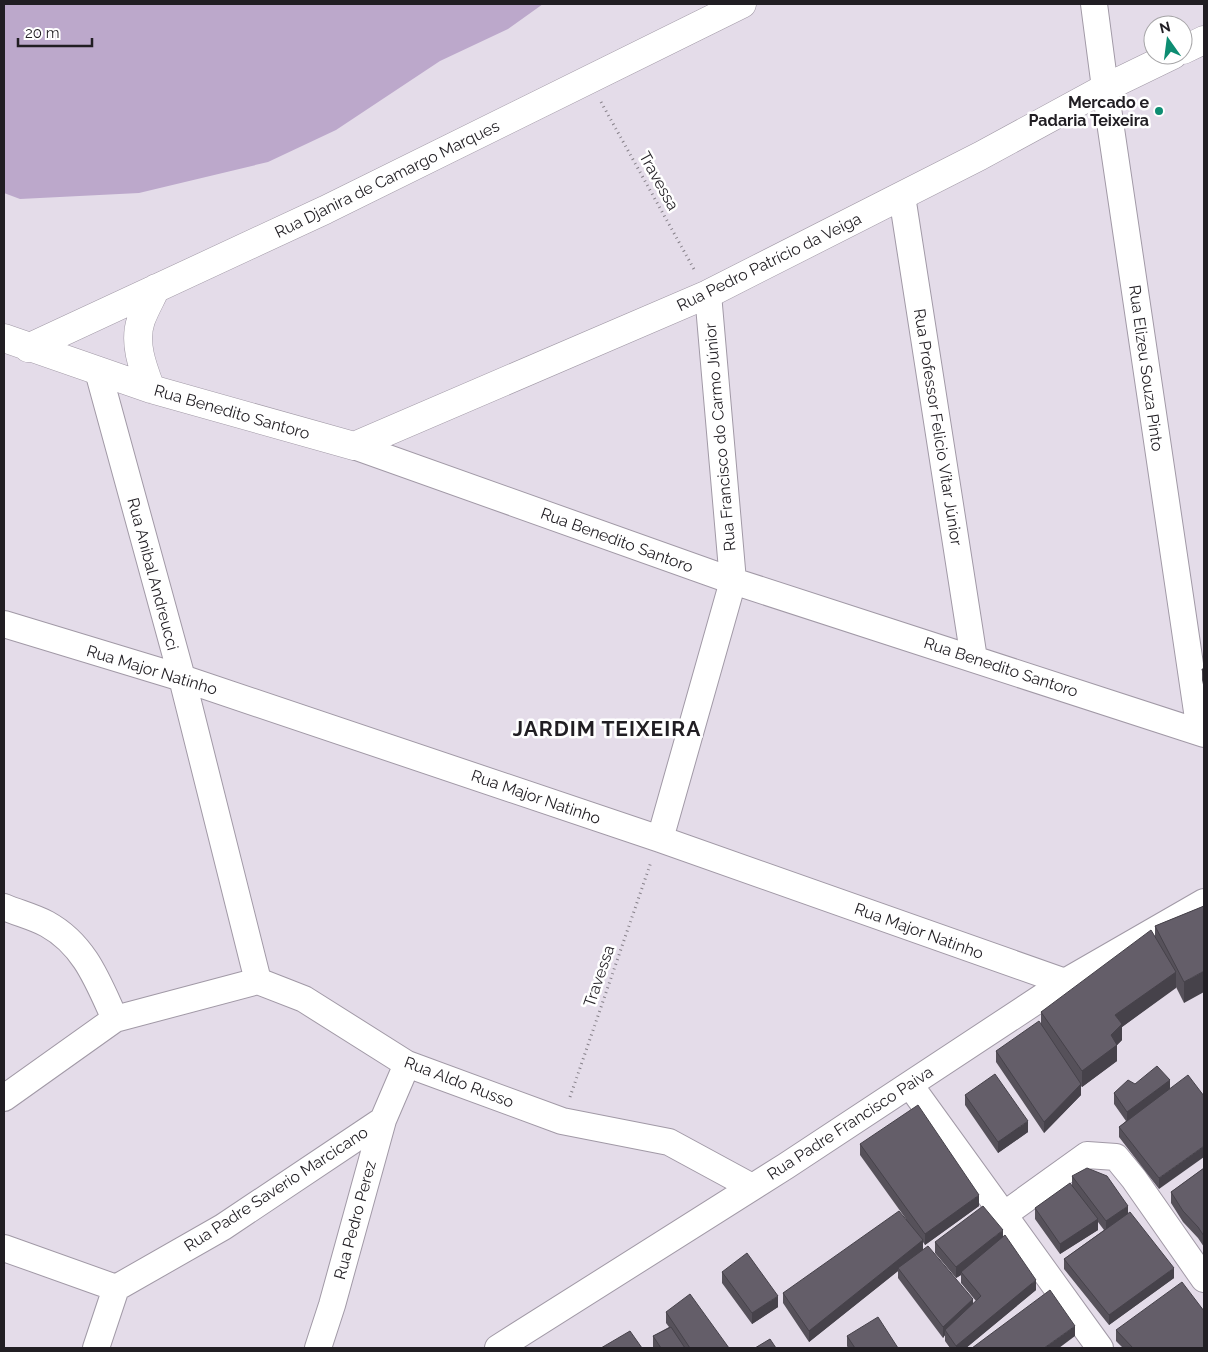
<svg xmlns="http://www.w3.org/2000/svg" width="1208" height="1352" font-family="Raleway,sans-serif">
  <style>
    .green { fill: #bca8cb }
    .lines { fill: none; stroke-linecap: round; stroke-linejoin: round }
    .minor-casing { stroke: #a199a6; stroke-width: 28 }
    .tertiary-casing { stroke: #a199a6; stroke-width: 29 }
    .path { stroke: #868089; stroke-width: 3; stroke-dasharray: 1 4; stroke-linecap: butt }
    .minor { stroke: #fff; stroke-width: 26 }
    .tertiary { stroke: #fff; stroke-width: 28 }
    .wall { fill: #56515a }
    .shaded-wall { fill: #46424a }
    .building { fill: #645e69; stroke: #46424a }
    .poi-dot { fill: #0d8d72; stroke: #fff; stroke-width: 2 }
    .labels { text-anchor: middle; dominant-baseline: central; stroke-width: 5; stroke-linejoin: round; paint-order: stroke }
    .poi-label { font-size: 16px; font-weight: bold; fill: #211e23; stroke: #fff; text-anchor: end }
    .street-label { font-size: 16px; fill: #211e23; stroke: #fff }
    .district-label { font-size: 21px; font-weight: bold; letter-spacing: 1px; fill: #211e23; stroke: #fff }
  </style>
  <rect width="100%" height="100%" fill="#e4dce9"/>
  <path class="green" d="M 4,4 L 543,4 L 508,29 L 440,61 L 336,130 L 268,162 L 139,193 L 20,199 L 4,193 Z"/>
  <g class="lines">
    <defs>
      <path id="minor" d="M 1094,4 L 1105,88 L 1200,732
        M 902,196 L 974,659
        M 98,371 L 182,678 L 258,981
        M 354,446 L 733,581 L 1204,734
        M 4,624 L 182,678 L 660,839 L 1065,982
        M 660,839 L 733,581 L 708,294
        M 4,907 C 18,913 34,917 47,924 C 85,945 98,982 115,1019
        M 910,1085 L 1100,1348
        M 4,1098 L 115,1019 L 258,981 L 304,999 L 407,1064 L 562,1121 L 669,1142 L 752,1187
        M 1005,1214 L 1087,1155 L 1116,1157 L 1134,1179 L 1204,1279
        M 4,1248 L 116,1288 L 223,1227 L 383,1120
        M 96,1348 L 116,1288
        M 318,1348 L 332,1305 L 383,1120 L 407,1064
        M 498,1348 L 786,1166 L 1065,982 L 1204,902"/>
      <path id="tertiary" d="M 1183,50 L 1204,40
        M 4,338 L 151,389 L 354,446 L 708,294 L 980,156 L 1105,88 L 1173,55
        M 28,348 L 325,210 L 742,4
        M 151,389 C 143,368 133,343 141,320 C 145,309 151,299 156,288"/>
    </defs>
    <use href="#minor" class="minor-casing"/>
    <use href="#tertiary" class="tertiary-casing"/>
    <path class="path" d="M 601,102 L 695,271
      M 570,1097 L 651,862"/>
    <use href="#minor" class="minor"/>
    <use href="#tertiary" class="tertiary"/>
  </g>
  <path class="wall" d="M 1202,669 L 1204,669 L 1204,689 L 1202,680 Z
    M 1204,906 L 1184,1003 L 1176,987 L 1122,1027 L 1122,1040 L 1117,1045 L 1117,1061 L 1082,1087 L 1081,1086 L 1081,1095 L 1044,1133 L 996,1062 L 996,1051 L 1041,1024 L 1041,1012 L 1155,936 L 1155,926 Z
    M 1170,1080 L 1159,1189 L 1119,1137 L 1119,1127 L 1126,1121 L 1114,1104 L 1114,1093 L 1135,1084 Z
    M 965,1095 L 1028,1132 L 998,1153 L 965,1105 Z
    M 860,1144 L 979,1206 L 925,1245 L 923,1242 L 923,1250 L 973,1304 L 976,1301 L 961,1283 L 961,1275 L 956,1278 L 935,1253 L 935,1242 L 1003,1237 L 1036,1290 L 966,1348 L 950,1348 L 945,1341 L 945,1335 L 943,1338 L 898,1278 L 898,1271 L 809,1342 L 783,1303 L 783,1293 L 906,1219 L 860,1155 Z
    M 1204,1168 L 1204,1247 L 1198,1238 L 1183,1222 L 1171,1203 L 1171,1192 Z
    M 1072,1176 L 1128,1213 L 1174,1278 L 1109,1325 L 1064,1269 L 1064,1259 L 1104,1230 L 1098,1222 L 1098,1230 L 1060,1254 L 1035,1219 L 1035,1208 L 1072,1185 Z
    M 722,1272 L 778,1307 L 752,1324 L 722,1283 Z
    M 666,1312 L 729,1348 L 654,1348 L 653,1347 L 653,1336 L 669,1327 L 666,1323 Z
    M 1116,1330 L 1204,1348 L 1123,1348 L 1116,1341 Z
    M 847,1336 L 898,1348 L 848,1348 L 847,1346 Z"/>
  <path class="shaded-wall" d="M 1204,971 L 1204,992 L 1184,1003 L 1184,982 Z
    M 1176,972 L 1176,988 L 1122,1027 L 1122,1040 L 1115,1047 L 1117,1045 L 1117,1061 L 1082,1087 L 1082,1071 L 1111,1035 L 1115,1015 Z
    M 1170,1080 L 1170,1091 L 1127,1123 L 1127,1112 Z
    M 1081,1084 L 1081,1095 L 1044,1133 L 1044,1122 Z
    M 1028,1121 L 1028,1132 L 998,1153 L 998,1142 Z
    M 1204,1146 L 1204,1157 L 1159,1189 L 1159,1178 Z
    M 979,1195 L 979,1206 L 925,1245 L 925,1234 Z
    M 1128,1206 L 1128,1217 L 1106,1232 L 1106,1221 Z
    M 1098,1219 L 1098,1230 L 1060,1254 L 1060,1244 Z
    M 1003,1230 L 1003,1241 L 961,1272 L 961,1275 L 956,1278 L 956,1267 Z
    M 923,1240 L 923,1251 L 898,1268 L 898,1271 L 809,1342 L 809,1331 Z
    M 1174,1268 L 1174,1278 L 1109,1325 L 1109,1315 Z
    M 1036,1280 L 1036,1290 L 966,1348 L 956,1348 L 956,1346 Z
    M 778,1296 L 778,1307 L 752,1324 L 752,1313 Z
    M 973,1299 L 973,1309 L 945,1330 L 945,1335 L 943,1338 L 943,1327 Z
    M 1075,1326 L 1075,1336 L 1059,1348 L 1044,1348 Z"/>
  <path class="building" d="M 1202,669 L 1204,669 L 1204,678 Z
    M 1204,906 L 1204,971 L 1184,982 L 1155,926 Z
    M 1151,930 L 1176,972 L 1115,1015 L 1122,1024 L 1111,1035 L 1117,1045 L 1082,1071 L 1041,1012 Z
    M 1039,1021 L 1081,1084 L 1044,1122 L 996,1051 Z
    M 1157,1066 L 1170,1080 L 1127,1112 L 1114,1093 L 1128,1080 L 1135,1084 Z
    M 995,1074 L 1028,1121 L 998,1142 L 965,1095 Z
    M 1188,1075 L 1204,1096 L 1204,1146 L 1159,1178 L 1119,1127 Z
    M 918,1105 L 979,1195 L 925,1234 L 860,1144 Z
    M 1087,1168 L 1107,1176 L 1128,1206 L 1106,1221 L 1072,1176 Z
    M 1204,1168 L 1204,1236 L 1198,1227 L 1183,1211 L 1171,1192 Z
    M 1070,1183 L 1098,1219 L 1060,1244 L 1035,1208 Z
    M 983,1206 L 1003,1230 L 956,1267 L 935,1242 Z
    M 899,1211 L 923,1240 L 809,1331 L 783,1293 Z
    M 1130,1212 L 1174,1268 L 1109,1315 L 1064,1259 Z
    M 1005,1235 L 1036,1280 L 956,1346 L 945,1330 L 981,1296 L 961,1272 Z
    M 928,1246 L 973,1299 L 943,1327 L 898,1268 Z
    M 747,1253 L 778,1296 L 752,1313 L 722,1272 Z
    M 1182,1282 L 1204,1311 L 1204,1348 L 1133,1348 L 1116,1330 Z
    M 1050,1290 L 1075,1326 L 1044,1348 L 972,1348 Z
    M 690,1294 L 729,1348 L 690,1348 L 666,1312 Z
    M 878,1317 L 898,1348 L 855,1348 L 847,1336 Z
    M 671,1327 L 685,1348 L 661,1348 L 653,1336 Z
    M 630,1331 L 642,1348 L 601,1348 Z
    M 770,1339 L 776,1348 L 755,1348 Z"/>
  <circle class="poi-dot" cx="1159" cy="111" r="5"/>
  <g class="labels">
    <g class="poi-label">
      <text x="1149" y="102">Mercado e<tspan x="1149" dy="18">Padaria Teixeira</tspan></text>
    </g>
    <g class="street-label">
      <text transform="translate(387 179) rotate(-26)">Rua Djanira de Camargo Marques</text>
      <text transform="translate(659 181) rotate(61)">Travessa</text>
      <text transform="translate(769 262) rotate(-26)">Rua Pedro Patrício da Veiga</text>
      <text transform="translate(1146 368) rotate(82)">Rua Elizeu Souza Pinto</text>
      <text transform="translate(232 412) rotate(16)">Rua Benedito Santoro</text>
      <text transform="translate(938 427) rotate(81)">Rua Professor Felicio Vitar Júnior</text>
      <text transform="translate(720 437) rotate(-95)">Rua Francisco do Carmo Júnior</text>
      <text transform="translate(617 540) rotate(20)">Rua Benedito Santoro</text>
      <text transform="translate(153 574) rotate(75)">Rua Anibal Andreucci</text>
      <text transform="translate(1001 667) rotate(18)">Rua Benedito Santoro</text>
      <text transform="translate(152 670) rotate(17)">Rua Major Natinho</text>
      <text transform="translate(536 797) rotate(19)">Rua Major Natinho</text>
      <text transform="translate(919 931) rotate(20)">Rua Major Natinho</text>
      <text transform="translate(599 976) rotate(-71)">Travessa</text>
      <text transform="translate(459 1082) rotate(21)">Rua Aldo Russo</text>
      <text transform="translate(850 1123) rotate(-33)">Rua Padre Francisco Paiva</text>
      <text transform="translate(276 1189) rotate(-33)">Rua Padre Saverio Marcicano</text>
      <text transform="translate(355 1220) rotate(-75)">Rua Pedro Perez</text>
    </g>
    <g class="district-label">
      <text x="607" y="728">JARDIM TEIXEIRA</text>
    </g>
  </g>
  <rect width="1208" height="1352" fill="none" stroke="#211e23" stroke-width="10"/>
  <g transform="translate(1168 40) rotate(346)"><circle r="24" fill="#ffffff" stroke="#a6a5a7"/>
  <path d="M0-4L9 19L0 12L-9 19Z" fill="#0d8d72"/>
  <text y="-8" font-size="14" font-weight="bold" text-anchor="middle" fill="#211e23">N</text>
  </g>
  <path d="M18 38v8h74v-8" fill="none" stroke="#211e23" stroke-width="2.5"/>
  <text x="25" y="38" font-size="15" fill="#211e23" stroke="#ffffff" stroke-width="4" paint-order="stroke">20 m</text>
</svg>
